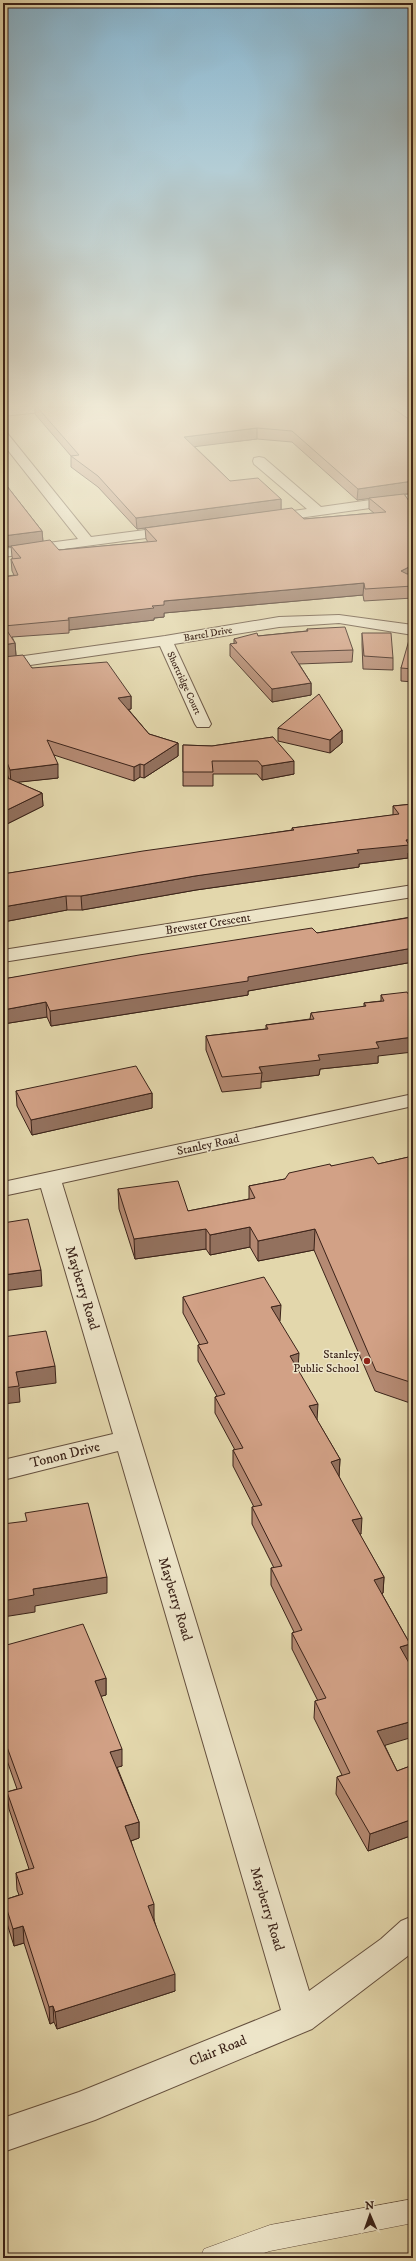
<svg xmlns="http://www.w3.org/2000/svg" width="416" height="2261" font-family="'IM FELL DW Pica',serif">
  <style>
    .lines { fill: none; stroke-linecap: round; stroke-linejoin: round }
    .service-casing { stroke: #65503e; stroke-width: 1 }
    .minor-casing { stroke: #65503e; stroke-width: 2 }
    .service { fill: #ede5c9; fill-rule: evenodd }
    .minor { fill: #ede5c9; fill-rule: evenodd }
    .wall { fill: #b58a73; stroke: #3b2319; fill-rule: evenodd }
    .shaded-wall { fill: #93715e; stroke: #3b2319 }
    .building { fill: #d2a186; stroke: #3b2319 }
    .poi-dot { fill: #8f2418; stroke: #ede5c9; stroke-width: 1.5 }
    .labels { text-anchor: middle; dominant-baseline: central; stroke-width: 3; stroke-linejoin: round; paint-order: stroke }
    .far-street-label { font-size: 10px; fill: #3b2319; stroke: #ede5c9 }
    .street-label { font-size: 12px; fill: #3b2319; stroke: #ede5c9 }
    .poi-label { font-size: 12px; fill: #3b2319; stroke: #ede5c9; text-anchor: end }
    .near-street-label { font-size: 14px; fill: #3b2319; stroke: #ede5c9 }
  </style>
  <rect width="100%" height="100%" fill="#e3d7ac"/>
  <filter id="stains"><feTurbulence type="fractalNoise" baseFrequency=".005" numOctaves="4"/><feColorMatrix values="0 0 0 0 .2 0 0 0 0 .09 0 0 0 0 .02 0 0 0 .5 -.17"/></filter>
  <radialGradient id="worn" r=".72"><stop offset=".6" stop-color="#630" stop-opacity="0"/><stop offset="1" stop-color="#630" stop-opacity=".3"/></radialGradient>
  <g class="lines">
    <defs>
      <path id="service" d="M 413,2199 L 413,2223 L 270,2251 L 249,2258 L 200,2258 L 204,2249 L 270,2225 Z"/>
      <path id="minor" d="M 16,407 L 57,407 L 51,411 L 3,416 L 3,408 Z
        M 3,432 L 7,433 L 91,537 L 176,526 L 183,530 L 176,534 L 3,557 L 3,549 L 78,539 L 3,444 Z
        M 259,457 L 264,458 L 321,507 L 413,494 L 413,502 L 270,522 L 265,521 L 263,518 L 265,515 L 307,509 L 254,464 L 253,461 L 254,458 Z
        M 339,615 L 413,625 L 413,635 L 339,623 L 279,627 L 174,644 L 211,724 L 209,727 L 197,727 L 195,724 L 160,646 L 3,669 L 3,659 L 165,636 L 279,617 Z
        M 413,885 L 413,897 L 3,962 L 3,950 Z
        M 413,1094 L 413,1106 L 62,1183 L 309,1991 L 381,1939 L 401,1921 L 413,1916 L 413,1952 L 312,2029 L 95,2120 L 3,2152 L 3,2118 L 79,2092 L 281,2010 L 118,1451 L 3,1480 L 3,1460 L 113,1434 L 41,1188 L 3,1196 L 3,1182 Z"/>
    </defs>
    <use href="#service" class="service-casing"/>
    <use href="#minor" class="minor-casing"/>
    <use href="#service" class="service"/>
    <use href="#minor" class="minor"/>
  </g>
  <path class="wall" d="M 35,407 L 391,407 L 413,422 L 413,493 L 404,494 L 409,501 L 413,502 L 413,598 L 364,601 L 363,595 L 164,613 L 164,617 L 154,618 L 154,620 L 69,630 L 69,633 L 12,637 L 15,643 L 16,656 L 32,668 L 131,696 L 131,709 L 128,709 L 149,734 L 178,743 L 178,756 L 144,778 L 140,777 L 134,781 L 54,755 L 58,778 L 17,782 L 42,793 L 43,806 L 3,826 L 3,776 L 9,779 L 3,763 L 3,577 L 14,575 L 12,571 L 11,559 L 13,559 L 12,557 L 11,546 L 4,547 L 3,546 L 3,481 L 42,531 L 43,542 L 59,550 L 148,542 L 146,539 L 145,528 L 137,529 L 98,487 L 71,467 L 71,456 L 35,414 ZM 257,439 L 292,442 L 357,500 L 390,495 L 369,498 L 369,509 L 374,513 L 304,519 L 281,510 L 281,499 L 230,481 L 194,446 Z
    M 307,629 L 353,650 L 352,662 L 299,664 L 311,683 L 311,695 L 272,702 L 230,656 L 230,644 L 234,644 L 234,639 L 258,636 L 307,631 Z
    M 362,633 L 393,658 L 393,670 L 363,669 L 362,645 Z
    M 413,640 L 413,682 L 401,681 L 401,668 Z
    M 278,728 L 342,730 L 342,743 L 330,753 L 278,741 Z
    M 273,737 L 294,774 L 262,780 L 257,774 L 213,774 L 213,786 L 183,786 L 183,745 L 212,746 Z
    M 413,804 L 413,853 L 408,853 L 408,858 L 359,864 L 359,867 L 196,890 L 82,910 L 67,910 L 3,922 L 3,874 L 292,830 L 292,828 L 393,815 L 393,806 Z
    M 413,902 L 413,962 L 248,991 L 248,995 L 51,1026 L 47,1017 L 3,1024 L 3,979 L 317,933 L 411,917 L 412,903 Z
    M 381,995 L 410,997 L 378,1056 L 378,1063 L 320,1069 L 319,1075 L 261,1082 L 261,1088 L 222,1092 L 206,1050 L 206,1036 L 266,1029 L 266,1025 L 310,1019 L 311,1013 L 364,1007 L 364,1003 L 381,1001 Z
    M 16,1091 L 152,1093 L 152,1108 L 32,1135 L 17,1106 Z
    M 413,1156 L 413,1404 L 375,1391 L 314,1250 L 258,1261 L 250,1247 L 210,1255 L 206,1249 L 135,1259 L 119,1209 L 118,1189 L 188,1211 L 249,1199 L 249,1186 L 285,1179 L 331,1166 L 378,1164 Z
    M 183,1297 L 280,1321 L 279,1321 L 317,1420 L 340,1459 L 339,1476 L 361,1534 L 360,1535 L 384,1577 L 383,1593 L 382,1594 L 410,1644 L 409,1661 L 408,1661 L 385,1746 L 397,1771 L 413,1765 L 413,1835 L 368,1851 L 336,1794 L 337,1777 L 342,1775 L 314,1718 L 315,1701 L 318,1701 L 292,1649 L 292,1633 L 294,1632 L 271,1585 L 271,1568 L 274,1568 L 252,1524 L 252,1507 L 254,1507 L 233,1466 L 233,1450 L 235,1450 L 215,1413 L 215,1397 L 217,1396 L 198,1361 L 198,1345 L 200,1345 L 183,1313 Z
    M 3,1646 L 106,1678 L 106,1695 L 101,1696 L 122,1766 L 117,1767 L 139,1822 L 139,1838 L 131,1841 L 175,1991 L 57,2029 L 54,2022 L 50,2024 L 24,1943 L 14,1946 L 5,1917 L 4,1900 L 19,1895 L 17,1890 L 16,1873 L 29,1869 L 9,1809 L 7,1792 L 17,1789 L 3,1749 Z"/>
  <path class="shaded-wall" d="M 257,428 L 257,439 L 184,448 L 184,437 Z
    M 413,481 L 413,493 L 357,500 L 358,489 Z
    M 281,499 L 281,510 L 137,529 L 136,518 Z
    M 42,531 L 43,542 L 4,547 L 3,536 Z
    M 413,565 L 412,577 L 401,582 L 401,571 Z
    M 364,583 L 363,595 L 164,613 L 164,617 L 154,618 L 154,620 L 69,630 L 69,620 L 68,618 L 152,606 L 164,601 Z
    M 15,643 L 16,656 L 3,658 L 3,645 Z
    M 311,683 L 311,695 L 272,702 L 272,689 Z
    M 131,696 L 131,709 L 119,711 L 118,698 Z
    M 342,730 L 342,743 L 330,753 L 330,740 Z
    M 178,743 L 178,756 L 144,778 L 144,765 Z
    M 294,761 L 294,774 L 262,780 L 262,766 Z
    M 58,764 L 58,778 L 11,783 L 10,770 Z
    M 140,764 L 140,777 L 134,781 L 134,767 Z
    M 42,793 L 43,806 L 3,826 L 3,812 Z
    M 413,839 L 413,853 L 408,853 L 408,858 L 359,864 L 359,867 L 196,890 L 82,910 L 81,896 L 195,876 L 357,850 L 406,840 Z
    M 66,896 L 67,910 L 3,922 L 3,907 Z
    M 413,948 L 413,962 L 248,991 L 248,995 L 51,1026 L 50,1011 Z
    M 46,1002 L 47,1017 L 3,1024 L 3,1010 Z
    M 413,1037 L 413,1052 L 378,1056 L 378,1063 L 320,1069 L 319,1075 L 261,1082 L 262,1073 L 259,1067 L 376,1042 Z
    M 152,1093 L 152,1108 L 32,1135 L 31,1120 Z
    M 3,1113 L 4,1113 L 5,1128 L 3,1129 Z
    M 250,1227 L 250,1247 L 210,1255 L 210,1235 Z
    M 206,1229 L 206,1249 L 135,1259 L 134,1239 Z
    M 315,1229 L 314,1250 L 258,1261 L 258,1241 Z
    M 41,1270 L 42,1286 L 3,1291 L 3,1275 Z
    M 281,1305 L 280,1321 L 271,1323 L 271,1307 Z
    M 299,1353 L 298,1369 L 289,1372 L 290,1356 Z
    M 55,1366 L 56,1383 L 19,1388 L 20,1402 L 3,1404 L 3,1388 L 16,1372 Z
    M 318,1404 L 317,1420 L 309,1406 Z
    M 340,1459 L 339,1476 L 330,1478 L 331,1462 Z
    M 362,1518 L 361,1534 L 351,1537 L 352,1520 Z
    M 107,1577 L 107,1593 L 35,1606 L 35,1612 L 3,1617 L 3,1601 L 33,1589 Z
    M 384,1577 L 383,1593 L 373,1596 L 374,1580 Z
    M 410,1644 L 409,1661 L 399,1664 L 400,1647 Z
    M 106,1678 L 106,1695 L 95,1698 L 95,1681 Z
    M 413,1721 L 413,1737 L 376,1748 L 377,1731 Z
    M 122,1749 L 122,1766 L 111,1769 L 110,1752 Z
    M 413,1819 L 413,1835 L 368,1851 L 370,1834 Z
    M 139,1822 L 139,1838 L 125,1843 L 125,1826 Z
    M 154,1904 L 154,1921 L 148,1922 L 148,1906 Z
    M 23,1926 L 24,1943 L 14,1946 L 13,1929 Z
    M 175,1974 L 175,1991 L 57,2029 L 55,2012 Z
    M 53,2006 L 54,2022 L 50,2024 L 49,2007 Z"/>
  <path class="building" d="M 37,407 L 391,407 L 413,422 L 413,481 L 358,489 L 292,431 L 257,428 L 184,437 L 230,481 L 258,478 L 281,499 L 136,518 L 98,476 L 71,456 L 79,455 Z
    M 3,481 L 42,531 L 3,536 Z
    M 404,494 L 409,501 L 413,502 L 413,565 L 401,571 L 407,574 L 413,574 L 413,586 L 365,589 L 364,583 L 164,601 L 164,605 L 152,606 L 154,608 L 68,618 L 69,620 L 4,626 L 15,643 L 3,645 L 3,577 L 18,575 L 11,559 L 21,558 L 11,546 L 50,540 L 59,550 L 157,541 L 145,528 L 292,508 L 304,519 L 386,512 L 369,498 Z
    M 345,627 L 353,650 L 291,652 L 311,683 L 272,689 L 230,644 L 237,643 L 234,639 L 257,633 L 258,636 L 308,631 L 307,629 Z
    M 362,633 L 391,633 L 393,658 L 364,656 Z
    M 409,640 L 413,640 L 413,669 L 401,668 Z
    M 23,655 L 32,668 L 107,662 L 131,696 L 118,698 L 149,734 L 178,743 L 144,765 L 140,764 L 134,767 L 47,740 L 58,764 L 10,770 L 3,752 L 3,657 Z
    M 319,694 L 342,730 L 330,740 L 278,728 Z
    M 273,737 L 294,761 L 262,766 L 258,761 L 212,761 L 213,772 L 183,772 L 183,745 L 212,746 Z
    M 3,776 L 42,793 L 3,812 Z
    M 413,804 L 413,839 L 406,840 L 409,845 L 357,850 L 359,853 L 195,876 L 81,896 L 66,896 L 3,907 L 3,874 L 143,851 L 294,830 L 292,828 L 399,814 L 393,806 Z
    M 413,917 L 413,948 L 248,977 L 248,981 L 50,1011 L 46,1002 L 3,1010 L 3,979 L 139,955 L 312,928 L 317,933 Z
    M 407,992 L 410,997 L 413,996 L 413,1037 L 376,1042 L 379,1048 L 318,1055 L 320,1060 L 259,1067 L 262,1073 L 222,1077 L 206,1036 L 268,1029 L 266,1025 L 314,1019 L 311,1013 L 366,1006 L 364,1003 L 384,1001 L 381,995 Z
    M 136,1066 L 152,1093 L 31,1120 L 16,1091 Z
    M 413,1156 L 413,1383 L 376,1371 L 315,1229 L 258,1241 L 250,1227 L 210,1235 L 206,1229 L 134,1239 L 118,1189 L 178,1181 L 188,1211 L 255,1198 L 249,1186 L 285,1179 L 289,1173 L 330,1164 L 331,1166 L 373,1157 L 378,1164 Z
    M 28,1219 L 41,1270 L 3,1275 L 3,1223 Z
    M 264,1277 L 281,1305 L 271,1307 L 299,1353 L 290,1356 L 318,1404 L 309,1406 L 340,1459 L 331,1462 L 362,1518 L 352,1520 L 384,1577 L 374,1580 L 410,1644 L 400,1647 L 413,1670 L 413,1721 L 377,1731 L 397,1771 L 413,1765 L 413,1819 L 370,1834 L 337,1777 L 350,1773 L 315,1701 L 326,1698 L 292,1633 L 302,1630 L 271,1568 L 282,1566 L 252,1507 L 262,1505 L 233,1450 L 243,1448 L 215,1397 L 225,1394 L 198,1345 L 208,1343 L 183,1297 Z
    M 46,1331 L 55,1366 L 16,1372 L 19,1386 L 3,1388 L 3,1337 Z
    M 88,1503 L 107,1577 L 33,1589 L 34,1595 L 3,1601 L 3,1524 L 27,1521 L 25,1513 Z
    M 83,1624 L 106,1678 L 95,1681 L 122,1749 L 110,1752 L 139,1822 L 125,1826 L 154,1904 L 148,1906 L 175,1974 L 55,2012 L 53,2006 L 49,2007 L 23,1926 L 13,1929 L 4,1900 L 23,1894 L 16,1873 L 34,1868 L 7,1792 L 22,1788 L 3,1736 L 3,1717 L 7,1716 L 3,1703 L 3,1646 Z"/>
  <linearGradient id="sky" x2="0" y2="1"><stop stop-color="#87b6d1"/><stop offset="0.56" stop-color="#f2edda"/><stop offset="1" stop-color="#f2edda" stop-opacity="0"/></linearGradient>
  <rect width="416" height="724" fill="url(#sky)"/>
  <circle class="poi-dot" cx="367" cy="1361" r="4"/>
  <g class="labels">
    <g class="far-street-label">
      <text transform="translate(208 634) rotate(-10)">Bartel Drive</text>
      <text transform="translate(184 683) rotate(65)">Shortridge Court</text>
    </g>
    <g class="street-label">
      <text transform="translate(208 924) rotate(-9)">Brewster Crescent</text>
      <text transform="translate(208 1145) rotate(-12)">Stanley Road</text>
    </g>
    <g class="poi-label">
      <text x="359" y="1354">Stanley<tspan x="359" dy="14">Public School</tspan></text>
    </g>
    <g class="near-street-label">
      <text transform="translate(82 1288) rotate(73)">Mayberry Road</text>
      <text transform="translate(65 1455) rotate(-14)">Tonon Drive</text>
      <text transform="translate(175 1599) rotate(73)">Mayberry Road</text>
      <text transform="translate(267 1909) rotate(73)">Mayberry Road</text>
      <text transform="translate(218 2051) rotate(-22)">Clair Road</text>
    </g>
  </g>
  <rect width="416" height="2261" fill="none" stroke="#e3d7ac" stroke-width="16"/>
  <rect x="4" y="4" width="408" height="2253" fill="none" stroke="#3b2319" stroke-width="2"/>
  <rect x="8" y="8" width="400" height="2245" fill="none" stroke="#3b2319"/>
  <g transform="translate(370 2215) rotate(358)" stroke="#ede5c9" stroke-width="3" paint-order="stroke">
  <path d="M0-3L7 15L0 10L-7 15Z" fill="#3b2319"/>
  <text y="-6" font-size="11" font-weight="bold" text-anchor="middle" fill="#3b2319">N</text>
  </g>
  <rect width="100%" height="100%" filter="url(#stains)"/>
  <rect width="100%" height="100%" fill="url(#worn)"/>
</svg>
